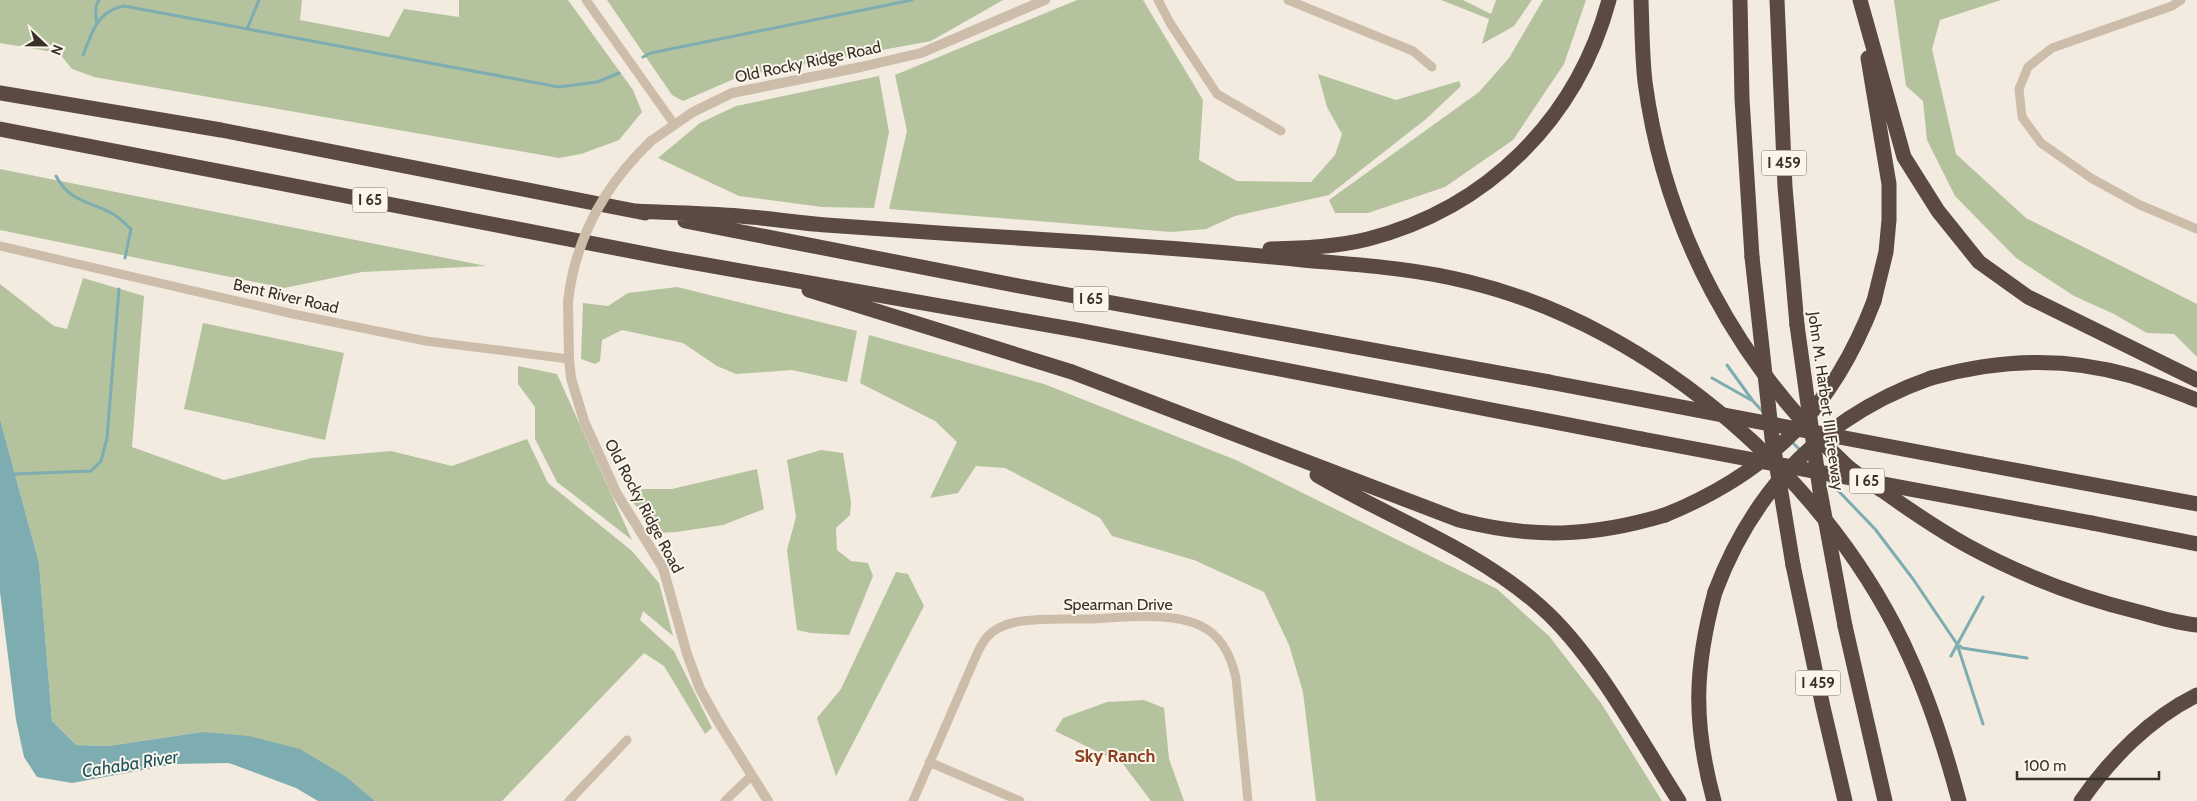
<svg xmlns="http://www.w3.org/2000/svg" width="2197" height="801" font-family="Cabin,sans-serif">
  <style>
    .green { fill: #b4c39e }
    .water { fill: #7dacb1 }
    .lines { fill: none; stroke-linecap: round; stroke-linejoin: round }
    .stream { stroke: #7dacb1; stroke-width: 3 }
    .minor { stroke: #ccbcaa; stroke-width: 9 }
    .tertiary { stroke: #ccbcaa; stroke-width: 10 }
    .motorway { stroke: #5b4a41; stroke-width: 15 }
    .tertiary-bridge { stroke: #ccbcaa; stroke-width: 10 }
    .motorway-bridge { stroke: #5b4a41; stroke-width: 15 }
    .labels { text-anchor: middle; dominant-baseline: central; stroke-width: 4; stroke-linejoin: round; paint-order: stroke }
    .shield { fill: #fbf5ec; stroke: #736b64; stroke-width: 1 }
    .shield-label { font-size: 15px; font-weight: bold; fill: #39302a }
    .street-label { font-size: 16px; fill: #39302a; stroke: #fbf5ec }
    .neighbourhood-label { font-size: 18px; font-weight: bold; fill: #8a4021; stroke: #fbf5ec }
    .water-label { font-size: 18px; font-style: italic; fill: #1e545c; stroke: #fbf5ec }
  </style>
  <rect width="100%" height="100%" fill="#f3ebdf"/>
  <path class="green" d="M 0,0 L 302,0 L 300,20 L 389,37 L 404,9 L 459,17 L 459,0 L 568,0 L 633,90 L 642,112 L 619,140 L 581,154 L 559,158 L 94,77 L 72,69 L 59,53 L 0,43 Z
    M 607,0 L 1003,0 L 931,41 L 741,76 L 683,101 L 672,95 Z
    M 1077,0 L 1143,0 L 1203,100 L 1199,160 L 1237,181 L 1311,182 L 1335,155 L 1342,134 L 1327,107 L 1318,74 L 1396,100 L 1459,81 L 1461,86 L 1426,119 L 1329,195 L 1235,216 L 1206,229 L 1171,232 L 889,209 L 907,131 L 895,75 Z
    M 1441,0 L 1463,0 L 1491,14 L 1496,0 L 1532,0 L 1514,26 L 1482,44 L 1489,19 Z
    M 1543,0 L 1586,0 L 1564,64 L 1513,140 L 1445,187 L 1368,213 L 1335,213 L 1329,200 L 1479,92 L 1509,58 Z
    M 1894,0 L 2001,0 L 1940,20 L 1932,49 L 1956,154 L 2026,218 L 2197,304 L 2197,357 L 2174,334 L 2147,333 L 2114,314 L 2074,296 L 2016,258 L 1955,196 L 1927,140 L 1923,101 L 1906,86 Z
    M 879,76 L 889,132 L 874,208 L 822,207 L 739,196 L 658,158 L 700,123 L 736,106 Z
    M 0,169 L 486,266 L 362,272 L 284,288 L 0,230 Z
    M 83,278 L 144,296 L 132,447 L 224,480 L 312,458 L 391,451 L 452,466 L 527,439 L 548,483 L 632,551 L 659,583 L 673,636 L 643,611 L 640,620 L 674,651 L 712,728 L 705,734 L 664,666 L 644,653 L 502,801 L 375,801 L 348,778 L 202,732 L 108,746 L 76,745 L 52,721 L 39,563 L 0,419 L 0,284 L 54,326 L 67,329 Z
    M 677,287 L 857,331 L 847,382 L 792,370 L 736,374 L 717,366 L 683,343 L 622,330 L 602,340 L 600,361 L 595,364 L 581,359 L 583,303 L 608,306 L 628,293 Z
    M 203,323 L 344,353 L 325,440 L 184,409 Z
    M 869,335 L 1044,384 L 1236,460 L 1497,589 L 1549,636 L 1601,703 L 1662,801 L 1316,801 L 1303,692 L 1289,645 L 1264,592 L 1194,560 L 1112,536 L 1100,518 L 1005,468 L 976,466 L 958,493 L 930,498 L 957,442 L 935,421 L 860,383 Z
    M 518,366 L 557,374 L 632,540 L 557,482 L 535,439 L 535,407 L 518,384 Z
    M 821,450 L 843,453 L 851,502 L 850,515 L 836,528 L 837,550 L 851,561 L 868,563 L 873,576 L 849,635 L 811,633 L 797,630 L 787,550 L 796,517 L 787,460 Z
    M 757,469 L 764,509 L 723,525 L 676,532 L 656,533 L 633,502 L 632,496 L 643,489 L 672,489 Z
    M 896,572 L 908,574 L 924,606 L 836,776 L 817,718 L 841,689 Z
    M 1144,700 L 1164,708 L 1169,759 L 1184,801 L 1151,801 L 1123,764 L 1055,731 L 1063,718 L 1107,702 Z"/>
  <path class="water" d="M 0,419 L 39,563 L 52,721 L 76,745 L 108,746 L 202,732 L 249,736 L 300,749 L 348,778 L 375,801 L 318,801 L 296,788 L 229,763 L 175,764 L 72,783 L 37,777 L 24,757 L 16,720 L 0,592 Z"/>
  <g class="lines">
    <path class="stream" d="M 96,21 L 96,6 L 99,0
      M 247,29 L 259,0
      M 83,55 C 93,31 96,12 124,6 L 559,87 L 597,82 L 619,73
      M 643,57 L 651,53 L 912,0
      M 56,176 C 70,203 91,201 113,214 C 119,217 125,224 131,229 L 125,258
      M 1727,365 L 1753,401 L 1764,413
      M 1712,378 L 1751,400
      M 1791,441 L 1801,451
      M 15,474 L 91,471 L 101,461 L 107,438 L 119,289
      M 1827,479 L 1875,529 L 1913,579 L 1957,644 L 1983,724
      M 1960,646 L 1962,648 L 2027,658
      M 1951,656 L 1983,597"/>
    <path class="minor" d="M 586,0 L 674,124
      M 1158,0 L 1170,23 L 1217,94 L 1281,131
      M 1288,0 L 1413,51 L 1432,67
      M 2181,0 L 2172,6 L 2052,48 L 2028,67 L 2019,89 L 2022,117 L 2041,143 L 2091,178 L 2140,205 L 2197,229
      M 0,246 L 293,314 L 426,341 L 569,359
      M 929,762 L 1020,801
      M 569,801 L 627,740
      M 725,801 L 751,776
      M 913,801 L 976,656 C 981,645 986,635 997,629 C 1004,625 1014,622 1022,621 C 1044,618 1066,619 1087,619 C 1120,618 1172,611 1201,626 C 1222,636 1231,656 1236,678 L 1248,801"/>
    <path class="tertiary" d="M 651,141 L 693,112 L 732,93 L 861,67 L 921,53 L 1045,0
      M 568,302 L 569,359 L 571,378 L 584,421 L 617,494 L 663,568 L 687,654 L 700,689 L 719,723 L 768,801"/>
    <path class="motorway" d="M 1641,0 C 1642,28 1642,55 1645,82 C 1665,231 1737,364 1846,465 C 1857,475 1871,483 1883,491 C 1911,511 1939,530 1968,546 C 2023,576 2078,597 2139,612 C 2158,617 2177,623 2197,625
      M 1740,0 L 1742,99 L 1752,257
      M 1777,0 L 1785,187 L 1797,325
      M 1860,0 L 1904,157 L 1938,211 L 1979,262 L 2028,297 L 2197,380
      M 1868,58 L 1889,184 L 1889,220 L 1886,252 L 1874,301
      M 0,93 L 221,130 L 645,213
      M 0,129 L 667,258 L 1077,330 L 1642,439
      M 635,211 C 670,213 704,213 739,216 C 768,218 797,223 826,225 C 906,231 985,236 1065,241 C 1144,246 1224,252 1303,260 C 1359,265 1414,268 1469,282 C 1655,327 1833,484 1910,658 C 1931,704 1946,752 1959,801
      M 685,221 L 1019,286 L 1549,382
      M 1270,249 C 1303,248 1336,247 1368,239 C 1488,208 1577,119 1609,0
      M 809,290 L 1072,372 L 1459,520 C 1534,539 1591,537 1665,515
      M 1931,378 C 1998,359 2065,356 2132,376 C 2154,383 2176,392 2197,400
      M 1982,464 L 2197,504
      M 1317,475 C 1391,519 1475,548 1541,607 C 1595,655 1640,740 1679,801
      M 2092,523 L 2197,544
      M 1793,565 L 1823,707 L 1845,801
      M 1845,626 L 1885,801
      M 1714,801 C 1693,724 1694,669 1715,592
      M 2081,801 C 2110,759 2150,718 2197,695"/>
    <path class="tertiary-bridge" d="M 568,302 C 575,238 606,184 651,141"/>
    <path class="motorway-bridge" d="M 1752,257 L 1772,438 L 1793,565
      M 1797,325 L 1820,491 L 1845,626
      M 1549,382 L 1982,464
      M 1642,439 L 2092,523
      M 1665,515 C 1771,472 1833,408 1874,301
      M 1715,592 C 1754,488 1826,415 1931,378"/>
  </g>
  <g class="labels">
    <g class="shield">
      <rect x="1761.5" y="150.5" width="45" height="25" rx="4"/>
      <rect x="352.5" y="187.5" width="35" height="25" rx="4"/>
      <rect x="1073.5" y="286.5" width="35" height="25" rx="4"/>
      <rect x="1849.5" y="468.5" width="35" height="25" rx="4"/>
      <rect x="1795.5" y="670.5" width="45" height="25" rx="4"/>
    </g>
    <g class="shield-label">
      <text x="1784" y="163">I 459</text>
      <text x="370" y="200">I 65</text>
      <text x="1091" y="299">I 65</text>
      <text x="1867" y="481">I 65</text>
      <text x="1818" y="683">I 459</text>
    </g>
    <g class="street-label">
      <text transform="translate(808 62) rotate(-12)">Old Rocky Ridge Road</text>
      <text transform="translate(286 296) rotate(13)">Bent River Road</text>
      <text transform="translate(1826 401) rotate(82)">John M. Harbert III Freeway</text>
      <text transform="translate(644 506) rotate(62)">Old Rocky Ridge Road</text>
      <text x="1118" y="604">Spearman Drive</text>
    </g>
    <g class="neighbourhood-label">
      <text x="1115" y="756">Sky Ranch</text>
    </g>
    <g class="water-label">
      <text transform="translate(130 764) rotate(-9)">Cahaba River</text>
    </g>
  </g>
  <g transform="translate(45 45) rotate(112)" stroke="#fbf5ec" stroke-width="4" paint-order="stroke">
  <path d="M0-4L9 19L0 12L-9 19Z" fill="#39302a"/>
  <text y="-8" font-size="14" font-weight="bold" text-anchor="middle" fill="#39302a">N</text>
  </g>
  <path d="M2017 771v8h142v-8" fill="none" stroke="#39302a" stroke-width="2.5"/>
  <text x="2024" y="771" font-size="15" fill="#39302a" stroke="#fbf5ec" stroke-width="4" paint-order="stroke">100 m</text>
</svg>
